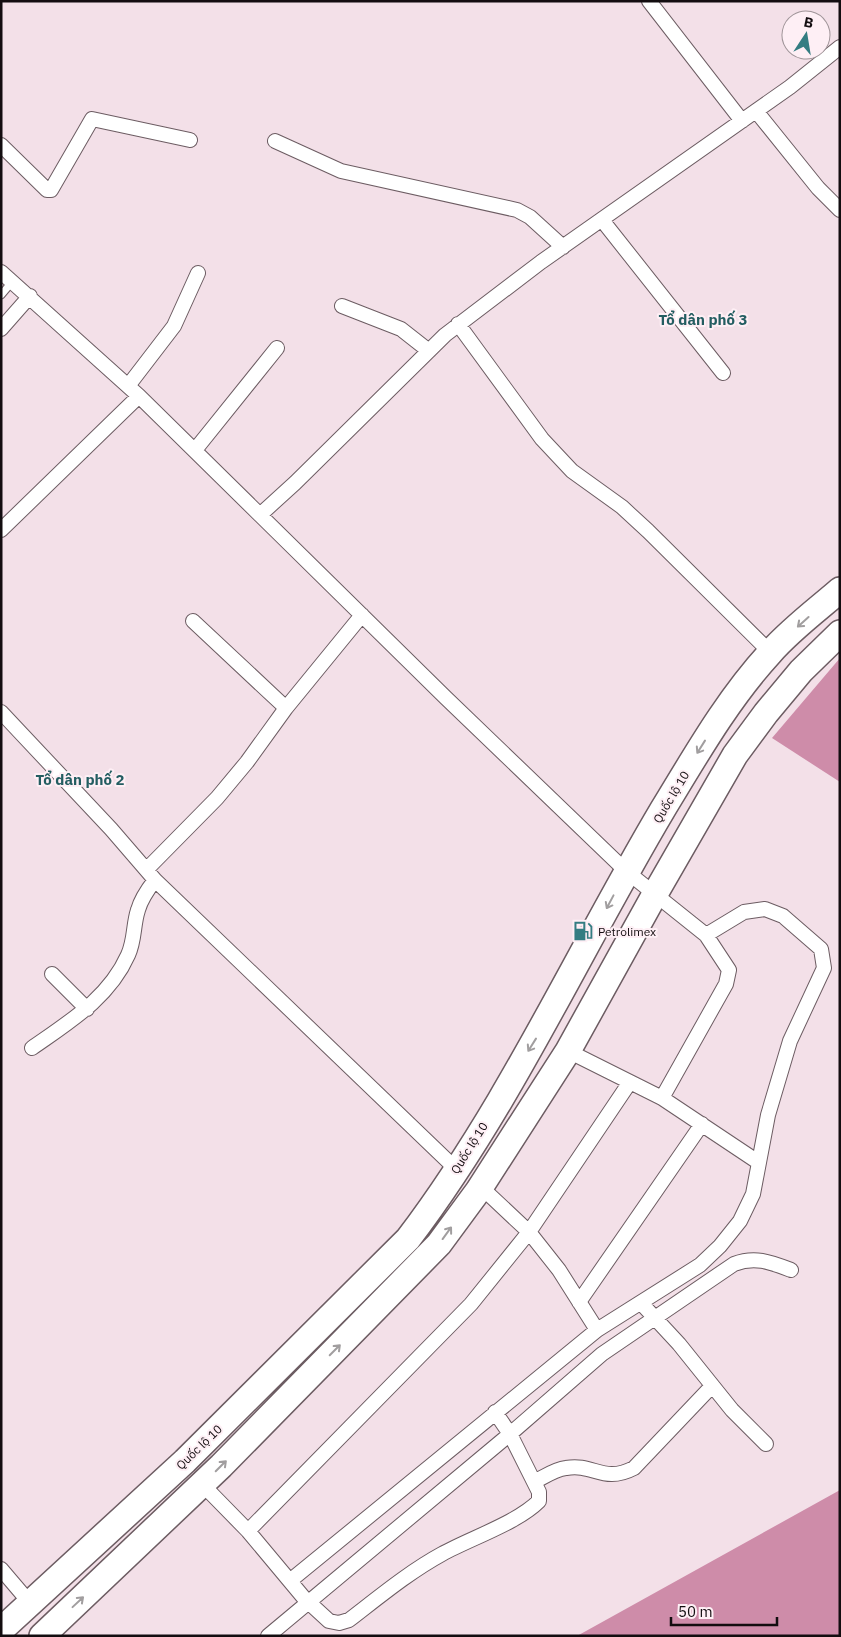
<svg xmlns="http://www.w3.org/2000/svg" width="841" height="1637" font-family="'IBM Plex Sans',sans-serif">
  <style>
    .forest { fill: #ce8ca9 }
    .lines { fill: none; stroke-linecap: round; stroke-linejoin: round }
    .lane-casing { stroke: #6c5c62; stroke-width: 9 }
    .street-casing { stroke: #6c5c62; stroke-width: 16 }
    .highway-casing { stroke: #6c5c62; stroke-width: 28 }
    .lane { stroke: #fff; stroke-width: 7 }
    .street { stroke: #fff; stroke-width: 14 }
    .highway { stroke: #fff; stroke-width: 25 }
    .oneway { stroke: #a19e9f }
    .labels { text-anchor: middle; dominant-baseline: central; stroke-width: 4; stroke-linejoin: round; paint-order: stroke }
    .street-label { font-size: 12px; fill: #130d10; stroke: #feeff5 }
    .poi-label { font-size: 12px; fill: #130d10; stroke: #feeff5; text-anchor: start }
    .quarter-label { font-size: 15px; font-weight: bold; fill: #235d61; stroke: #feeff5 }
  </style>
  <rect width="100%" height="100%" fill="#f3e0e8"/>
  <path class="forest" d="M 840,658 L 840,782 L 772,738 Z
    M 840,1490 L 840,1636 L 577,1636 Z"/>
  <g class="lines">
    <defs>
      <path id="lane" d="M 1,295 L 12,282"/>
      <path id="street" d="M 649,1 L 742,121
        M 756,111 L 818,188 L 840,210
        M 275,141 L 341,171 L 517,210 L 530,217 L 563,247
        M 1,145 L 47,190 L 51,190 L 92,119 L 190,140
        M 602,220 L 723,373
        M 1,272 L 139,396 L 446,698 L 626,871 L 706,935 L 729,970 L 726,984 L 662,1098
        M 342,306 L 401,329 L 429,351
        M 458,324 L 542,439 L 572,471 L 622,507 L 648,531 L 770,652
        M 1,329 L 30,296
        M 128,386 L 174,326 L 198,273
        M 195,450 L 277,348
        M 261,514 L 295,483 L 445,335 L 541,262 L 790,87 L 840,47
        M 1,530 L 139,396
        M 193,621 L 286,708
        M 1,712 L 111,829 L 155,880 L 456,1169
        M 147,869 L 217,798 L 247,762 L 286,708 L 362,615
        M 52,974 L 87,1009
        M 32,1048 C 69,1022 109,998 128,955 C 135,940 133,925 138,910 C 141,899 148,889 155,880
        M 568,1051 L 662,1098 L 758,1162
        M 480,1186 L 529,1232 L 559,1270 L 597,1330
        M 579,1302 L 702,1124
        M 641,1303 L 679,1344 L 732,1410 L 766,1444
        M 534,1482 C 544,1477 555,1469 566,1468 C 594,1463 603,1484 634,1468 L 712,1386
        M 202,1484 L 248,1531 L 304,1598 L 329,1621 L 339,1623 L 349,1620 C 379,1597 409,1572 442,1554 C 471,1538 517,1523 539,1501 L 539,1492 L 510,1434 L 495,1412
        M 248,1531 L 471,1304 L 529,1232 L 630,1082
        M 1,1569 L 30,1603
        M 291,1580 L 597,1330 L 700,1265 L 720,1246 L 740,1221 L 753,1194 L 768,1115 L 790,1041 L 824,968 L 821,949 L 783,916 L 765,909 L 744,912 L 706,935
        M 268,1636 L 510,1434 L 602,1354 L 734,1264 C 755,1256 770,1262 791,1270"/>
      <path id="highway" d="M 1,1630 L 185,1461 L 408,1239 C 509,1106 578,952 663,809 C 696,755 727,700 770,653 C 790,630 817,610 840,590
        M 42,1636 L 221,1466 L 439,1244 L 478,1191 L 568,1051 L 655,894 L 735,755 L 766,713 L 801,671 L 840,633"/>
    </defs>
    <use href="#lane" class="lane-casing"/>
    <use href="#street" class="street-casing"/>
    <use href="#highway" class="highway-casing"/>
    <use href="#lane" class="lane"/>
    <use href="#street" class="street"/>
    <use href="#highway" class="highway"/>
  </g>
  <defs><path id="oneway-shaft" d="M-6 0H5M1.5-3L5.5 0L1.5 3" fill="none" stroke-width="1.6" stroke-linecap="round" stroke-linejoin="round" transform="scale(1.25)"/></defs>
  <g class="oneway">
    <use href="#oneway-shaft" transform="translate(803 622) rotate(138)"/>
    <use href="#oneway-shaft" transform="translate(701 747) rotate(122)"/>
    <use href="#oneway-shaft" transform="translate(610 902) rotate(118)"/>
    <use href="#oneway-shaft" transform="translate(532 1045) rotate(122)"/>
    <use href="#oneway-shaft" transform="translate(447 1233) rotate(-54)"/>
    <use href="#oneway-shaft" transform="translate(335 1350) rotate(-45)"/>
    <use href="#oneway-shaft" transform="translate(221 1466) rotate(-45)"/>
    <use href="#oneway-shaft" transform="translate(78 1602) rotate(-43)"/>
  </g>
  <defs>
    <symbol id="fuel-bare" viewBox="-9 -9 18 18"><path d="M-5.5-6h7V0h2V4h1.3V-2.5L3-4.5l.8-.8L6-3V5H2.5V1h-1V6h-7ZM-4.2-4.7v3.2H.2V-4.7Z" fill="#347d82" stroke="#feeff5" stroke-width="2.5" paint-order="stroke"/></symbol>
  </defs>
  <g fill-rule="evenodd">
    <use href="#fuel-bare" x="569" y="917" width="28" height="28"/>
  </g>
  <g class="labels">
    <g class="street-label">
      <text transform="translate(671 797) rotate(-59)">Quốc lộ 10</text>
      <text transform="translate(469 1148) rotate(-58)">Quốc lộ 10</text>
      <text transform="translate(199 1447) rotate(-44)">Quốc lộ 10</text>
    </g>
    <g class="poi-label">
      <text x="598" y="931">Petrolimex</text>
    </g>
    <g class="quarter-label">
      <text x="703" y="319">Tổ dân phố 3</text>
      <text x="80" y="779">Tổ dân phố 2</text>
    </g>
  </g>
  <rect width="841" height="1637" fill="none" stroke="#130d10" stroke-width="5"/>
  <g transform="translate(806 35) rotate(12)"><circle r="24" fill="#feeff5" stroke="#a09599"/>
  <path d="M0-4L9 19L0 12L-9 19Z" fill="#347d82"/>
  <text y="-8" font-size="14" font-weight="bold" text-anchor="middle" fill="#130d10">B</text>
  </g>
  <path d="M671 1617v8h106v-8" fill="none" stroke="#130d10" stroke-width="2.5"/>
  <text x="678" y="1617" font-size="15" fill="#130d10" stroke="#feeff5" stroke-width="4" paint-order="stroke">50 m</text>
</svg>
